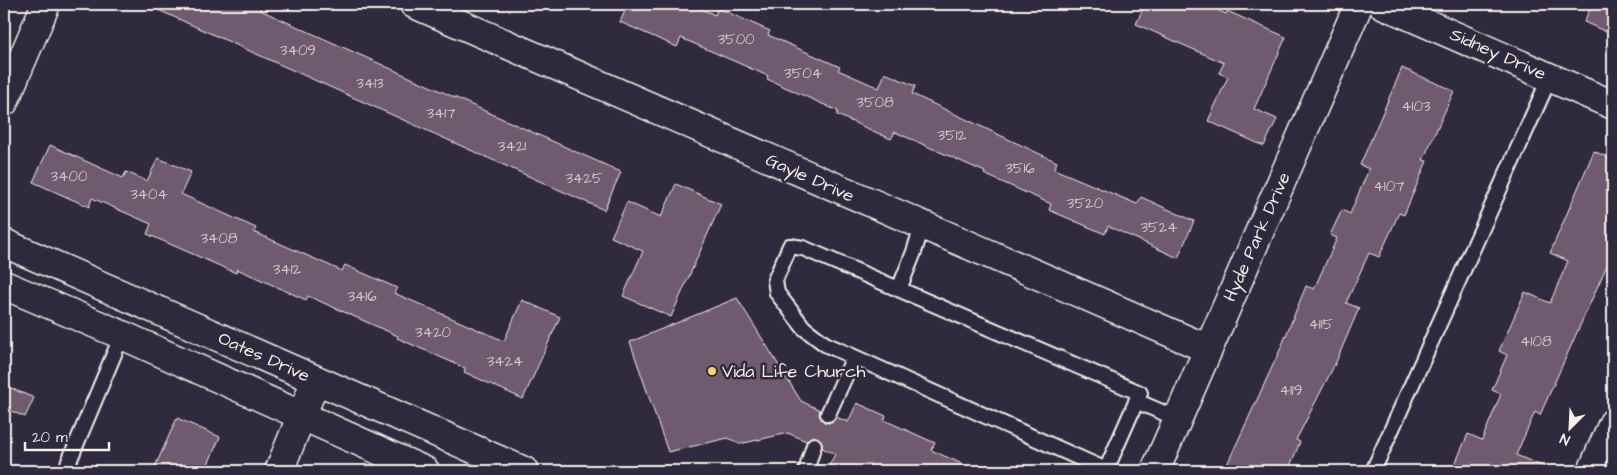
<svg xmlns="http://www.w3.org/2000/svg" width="1617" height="475" font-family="'Architects Daughter',sans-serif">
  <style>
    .building { fill: #705a6f; stroke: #f4f1e8 }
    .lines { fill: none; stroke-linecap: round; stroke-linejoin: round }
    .service-casing { stroke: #f4f1e8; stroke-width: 18 }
    .minor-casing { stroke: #f4f1e8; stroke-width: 31 }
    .tertiary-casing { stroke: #f4f1e8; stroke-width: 31 }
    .secondary-casing { stroke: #f4f1e8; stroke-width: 31 }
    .service { stroke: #2f2a3d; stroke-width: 14 }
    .minor { stroke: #2f2a3d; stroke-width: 28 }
    .tertiary { stroke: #2f2a3d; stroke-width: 28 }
    .secondary { stroke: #2f2a3d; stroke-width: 28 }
    .poi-dot { fill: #ffd166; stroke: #2f2a3d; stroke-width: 2 }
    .labels { text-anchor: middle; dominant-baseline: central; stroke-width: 5; stroke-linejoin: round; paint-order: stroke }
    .number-label { font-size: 15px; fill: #d3cbca }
    .street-label { font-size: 18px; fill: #f4f1e8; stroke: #2f2a3d }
    .poi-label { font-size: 18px; fill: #f4f1e8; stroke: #2f2a3d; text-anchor: start }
  </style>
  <rect width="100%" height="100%" fill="#2f2a3d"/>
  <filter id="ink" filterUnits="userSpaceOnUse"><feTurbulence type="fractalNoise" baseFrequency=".02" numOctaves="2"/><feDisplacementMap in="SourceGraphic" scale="10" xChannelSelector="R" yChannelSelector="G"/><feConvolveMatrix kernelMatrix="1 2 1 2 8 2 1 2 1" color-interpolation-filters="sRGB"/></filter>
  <g filter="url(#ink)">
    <path class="building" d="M 145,4 L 263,4 L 260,10 L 621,172 L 604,210 Z
      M 628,4 L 690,4 L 715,15 L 718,8 L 770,31 L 768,35 L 840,67 L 838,70 L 879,88 L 885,73 L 915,86 L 912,94 L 1057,162 L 1054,169 L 1137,204 L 1141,197 L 1194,221 L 1178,258 L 1108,226 L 1105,234 L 1049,210 L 1051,204 L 984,174 L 985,172 L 895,132 L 891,139 L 837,115 L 838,111 L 767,79 L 768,76 L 681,38 L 677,47 L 620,22 Z
      M 1145,4 L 1204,4 L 1226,14 L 1227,11 L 1286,37 L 1254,109 L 1277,119 L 1264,146 L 1208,121 L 1228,77 L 1219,73 L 1224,63 L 1136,24 Z
      M 1592,4 L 1613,4 L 1613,35 L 1584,22 Z
      M 1402,68 L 1454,91 L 1423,160 L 1427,161 L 1404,215 L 1399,213 L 1379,257 L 1369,253 L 1346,303 L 1359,308 L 1336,362 L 1296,440 L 1300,442 L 1288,471 L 1224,471 L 1280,350 L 1306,286 L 1314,289 L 1337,238 L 1330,235 L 1342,210 L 1350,214 L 1369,169 L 1360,165 Z
      M 50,145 L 123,178 L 126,172 L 147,181 L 158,158 L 191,172 L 181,194 L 256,228 L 254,232 L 342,271 L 345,265 L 397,288 L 394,293 L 504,341 L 522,300 L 560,317 L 523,399 L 464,372 L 465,368 L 397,338 L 398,336 L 308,296 L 306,300 L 237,269 L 236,273 L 147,234 L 151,224 L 92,198 L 89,207 L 33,182 Z
      M 1594,151 L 1613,160 L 1613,252 L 1540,415 L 1535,412 L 1516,455 L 1554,471 L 1452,471 L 1468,434 L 1482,440 L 1501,394 L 1492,390 L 1507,355 L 1499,351 L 1525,292 L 1550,303 L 1568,261 L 1550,253 Z
      M 676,184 L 721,204 L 671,317 L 623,296 L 643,251 L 611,237 L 627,202 L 661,217 Z
      M 737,298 L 801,401 L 820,410 L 819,415 L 824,422 L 829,423 L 836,417 L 848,422 L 857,403 L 886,416 L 884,420 L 935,443 L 931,450 L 978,471 L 842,471 L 829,466 L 835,454 L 822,448 L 820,439 L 813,436 L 806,441 L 788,433 L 740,444 L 728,438 L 668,452 L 630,342 Z
      M 4,385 L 34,398 L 25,417 L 4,408 Z
      M 177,418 L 220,437 L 205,471 L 153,471 Z"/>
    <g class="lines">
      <defs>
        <path id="service" d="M 899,289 L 914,252 L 922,226
          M 1136,401 L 1178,419
          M 828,414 L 854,357 L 1106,470 L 1140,393 L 803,248 L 790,246 L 775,280 L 777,293 L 804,328 L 825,344 L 854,357
          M 65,471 L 122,335
          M 806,471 L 814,445
          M 1373,471 L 1550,77"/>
        <path id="minor" d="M 414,4 L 1208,349
          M 1382,4 L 1613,105
          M 279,471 L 316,380
          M 1592,471 L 1613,423"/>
        <path id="tertiary" d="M 4,102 L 46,4
          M 1155,471 L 1359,4"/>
        <path id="secondary" d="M 4,243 L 524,471
          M 4,285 L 122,335 L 425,471"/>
      </defs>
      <use href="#service" class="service-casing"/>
      <use href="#minor" class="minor-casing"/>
      <use href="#tertiary" class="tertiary-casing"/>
      <use href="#secondary" class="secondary-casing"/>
      <use href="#service" class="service"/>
      <use href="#minor" class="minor"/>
      <use href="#tertiary" class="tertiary"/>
      <use href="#secondary" class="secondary"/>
    </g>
  </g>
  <circle class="poi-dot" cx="712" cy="371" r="5"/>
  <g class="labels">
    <g class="number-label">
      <text x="736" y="39">3500</text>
      <text x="298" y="50">3409</text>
      <text x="803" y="73">3504</text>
      <text x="370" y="83">3413</text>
      <text x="875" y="102">3508</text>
      <text x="1416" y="106">4103</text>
      <text x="441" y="113">3417</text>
      <text x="952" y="135">3512</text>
      <text x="512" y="146">3421</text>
      <text x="1020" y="168">3516</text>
      <text x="69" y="176">3400</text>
      <text x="584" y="178">3425</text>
      <text x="1389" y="186">4107</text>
      <text x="149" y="194">3404</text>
      <text x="1085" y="203">3520</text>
      <text x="1159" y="227">3524</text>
      <text x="219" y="238">3408</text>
      <text x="287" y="269">3412</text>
      <text x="362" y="296">3416</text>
      <text x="1321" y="324">4115</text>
      <text x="433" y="332">3420</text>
      <text x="1536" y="341">4108</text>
      <text x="505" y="361">3424</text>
      <text x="1291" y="390">4119</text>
    </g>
    <g class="street-label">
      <text transform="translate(1498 54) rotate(24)">Sidney Drive</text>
      <text transform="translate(810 178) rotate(24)">Gayle Drive</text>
      <text transform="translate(1257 237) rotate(-66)">Hyde Park Drive</text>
      <text transform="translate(264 357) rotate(24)">Oates Drive</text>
    </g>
    <g class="poi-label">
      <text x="722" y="371">Vida Life Church</text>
    </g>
  </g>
  <rect width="1617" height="475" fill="none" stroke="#2f2a3d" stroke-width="20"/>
  <rect x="10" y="10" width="1597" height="455" fill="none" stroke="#f4f1e8" stroke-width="2" filter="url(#ink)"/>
  <g transform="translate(1570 428) rotate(204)" stroke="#2f2a3d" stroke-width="4" paint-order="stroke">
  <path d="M0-4L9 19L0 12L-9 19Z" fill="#f4f1e8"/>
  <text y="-8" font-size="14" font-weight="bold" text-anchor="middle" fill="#f4f1e8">N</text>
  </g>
  <path d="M25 442v8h84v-8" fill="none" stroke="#f4f1e8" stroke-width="2.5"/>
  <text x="32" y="442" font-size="15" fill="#f4f1e8" stroke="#2f2a3d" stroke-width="4" paint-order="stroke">20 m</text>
</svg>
